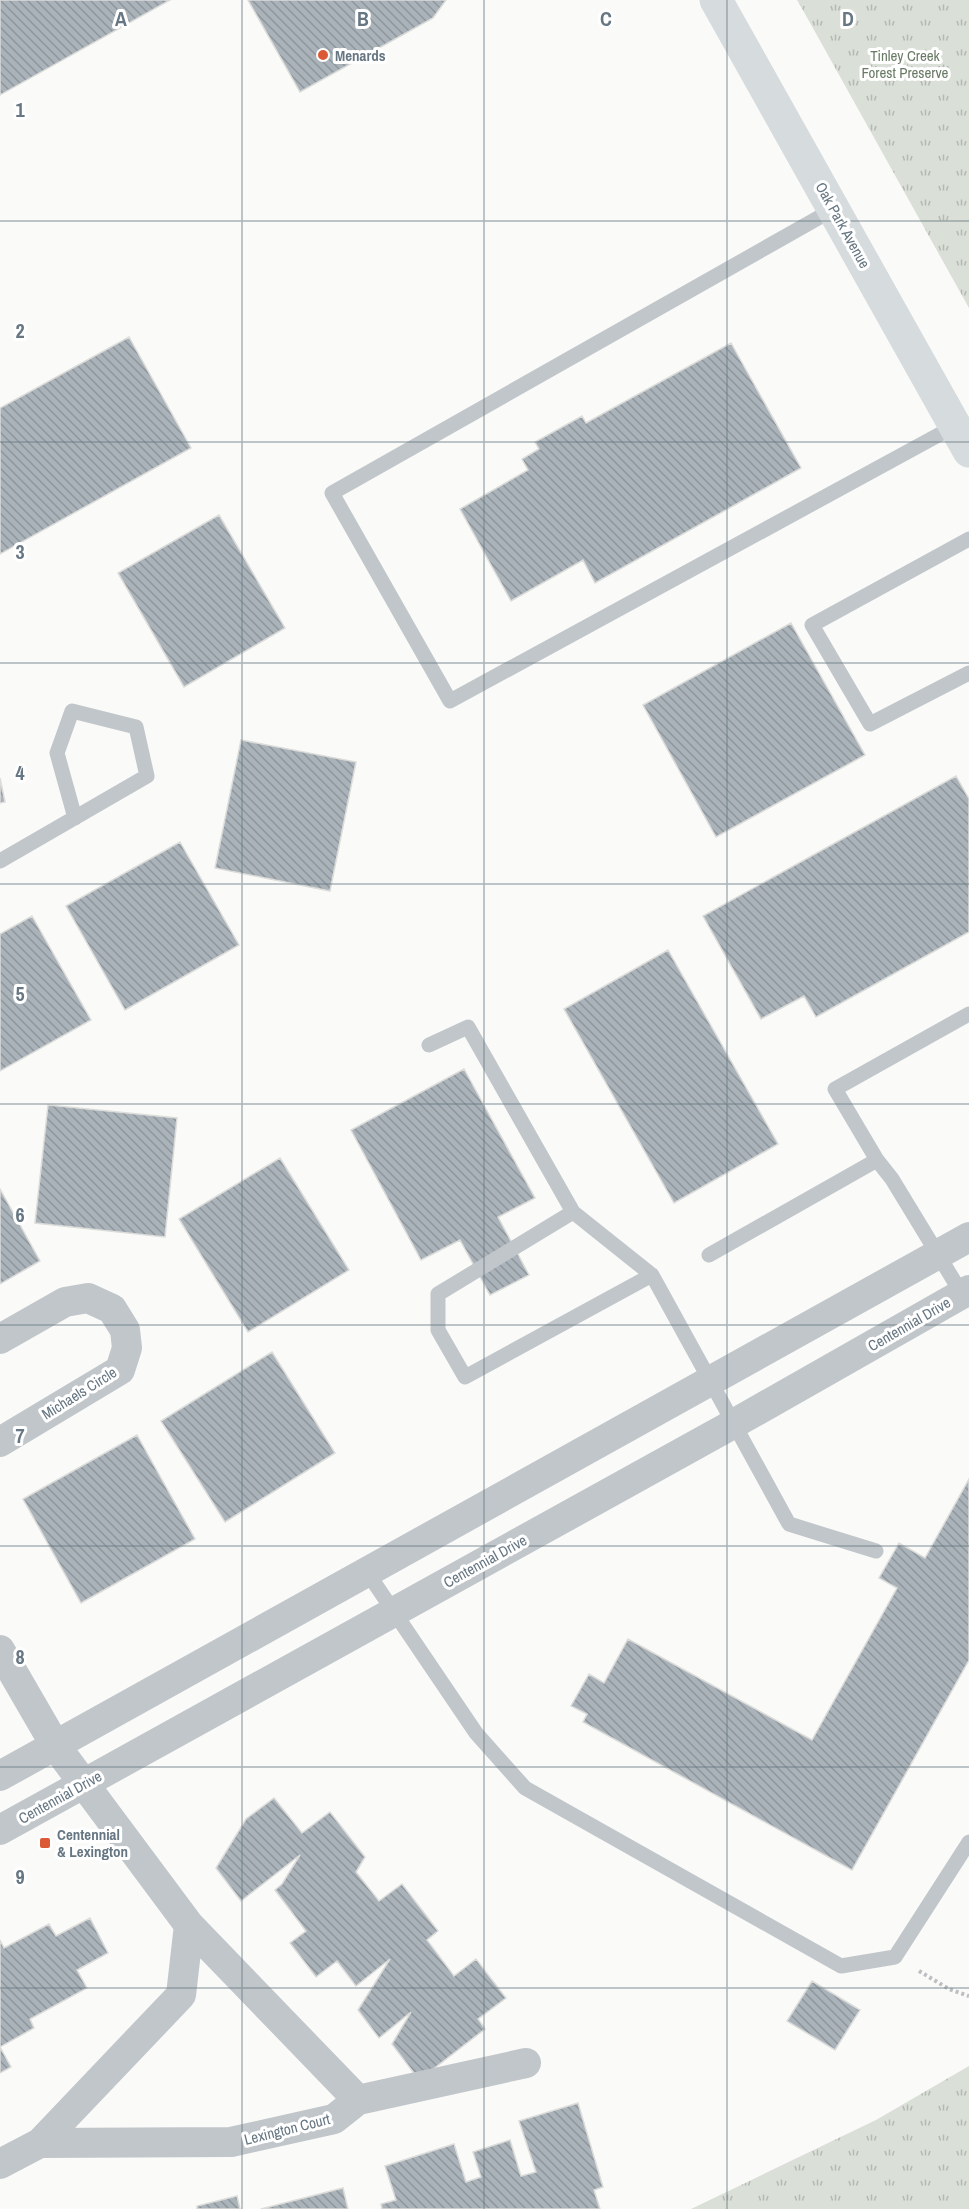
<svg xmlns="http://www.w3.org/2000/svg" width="969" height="2209" font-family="'Archivo Narrow',sans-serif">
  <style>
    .park { fill: url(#park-tufts) }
    .building { fill: url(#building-back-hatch); stroke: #dcdcda; stroke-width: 1.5 }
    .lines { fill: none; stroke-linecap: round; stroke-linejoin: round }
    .path { stroke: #bcbfc2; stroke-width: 4; stroke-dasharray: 3 3; stroke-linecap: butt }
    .lane { stroke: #c1c6ca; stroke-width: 15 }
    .street { stroke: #c1c6ca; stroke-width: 30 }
    .secondary { stroke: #d6dbde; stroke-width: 33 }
    .grid { fill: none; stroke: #667682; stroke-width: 1.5; stroke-opacity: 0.55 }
    .poi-dot { fill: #dc5936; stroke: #fff; stroke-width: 2 }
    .labels { text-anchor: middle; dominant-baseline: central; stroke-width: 6; stroke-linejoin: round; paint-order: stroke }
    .poi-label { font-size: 15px; font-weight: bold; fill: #667682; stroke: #fff; text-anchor: start }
    .park-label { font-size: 15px; fill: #697a65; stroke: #fff }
    .street-label { font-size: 15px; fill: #667682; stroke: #fff }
    .grid-label { font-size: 20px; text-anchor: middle; font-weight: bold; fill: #667682; stroke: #fff; stroke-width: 6; stroke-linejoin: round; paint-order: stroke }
  </style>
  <defs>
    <pattern id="park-tufts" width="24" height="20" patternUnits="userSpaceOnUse" patternTransform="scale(1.5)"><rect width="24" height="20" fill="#dadfd7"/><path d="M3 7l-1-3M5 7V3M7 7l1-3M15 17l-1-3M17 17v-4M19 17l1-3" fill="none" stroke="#b5b9b4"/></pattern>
    <pattern id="building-back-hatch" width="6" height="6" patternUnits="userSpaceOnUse" patternTransform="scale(1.5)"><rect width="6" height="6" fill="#aab3b9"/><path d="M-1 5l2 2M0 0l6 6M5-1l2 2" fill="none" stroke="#8e969c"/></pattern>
  </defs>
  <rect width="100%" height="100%" fill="#fafaf8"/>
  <path class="park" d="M 797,0 L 969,0 L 969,308 L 804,12 Z
    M 969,2066 L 969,2209 L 691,2209 L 876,2120 Z"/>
  <path class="building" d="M 0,0 L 170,0 L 0,95 Z
    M 248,0 L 446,0 L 433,18 L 300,92 Z
    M 129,337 L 191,448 L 0,554 L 0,408 Z
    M 731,343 L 801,468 L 595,583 L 583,560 L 511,601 L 460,509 L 528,470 L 522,459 L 539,449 L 535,442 L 582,416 L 586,423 Z
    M 219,515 L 285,628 L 184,687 L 118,573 Z
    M 791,623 L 865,755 L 716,837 L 643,705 Z
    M 241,740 L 356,762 L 330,891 L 215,868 Z
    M 956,776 L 969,799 L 969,932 L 816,1017 L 804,996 L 761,1019 L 703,916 Z
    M 0,778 L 5,802 L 0,803 Z
    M 180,842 L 239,945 L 125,1010 L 66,906 Z
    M 32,916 L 91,1020 L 0,1071 L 0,934 Z
    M 668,950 L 778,1144 L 674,1203 L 564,1009 Z
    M 464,1069 L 535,1198 L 498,1217 L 529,1275 L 490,1295 L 460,1240 L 421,1260 L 351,1130 Z
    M 48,1105 L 177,1118 L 165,1237 L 35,1223 Z
    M 280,1158 L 349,1270 L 248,1332 L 179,1219 Z
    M 0,1189 L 40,1261 L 0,1284 Z
    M 272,1352 L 335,1453 L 225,1522 L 161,1421 Z
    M 137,1435 L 195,1539 L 81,1603 L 23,1499 Z
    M 969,1479 L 969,1660 L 852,1870 L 583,1722 L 587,1714 L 571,1706 L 589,1674 L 604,1683 L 628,1639 L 812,1740 L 897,1588 L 879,1578 L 899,1543 L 925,1558 Z
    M 274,1798 L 302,1833 L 330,1812 L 365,1857 L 356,1872 L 379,1901 L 402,1884 L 438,1931 L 427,1940 L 454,1976 L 476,1959 L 506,1998 L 478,2019 L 485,2029 L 419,2080 L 392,2044 L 411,2012 L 379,2038 L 358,2010 L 390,1959 L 356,1986 L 337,1961 L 316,1977 L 290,1943 L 306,1931 L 275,1890 L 282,1884 L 300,1855 L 241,1901 L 216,1868 L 246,1819 Z
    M 90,1918 L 108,1953 L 77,1970 L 87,1988 L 30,2019 L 34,2028 L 0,2047 L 0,1940 L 4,1948 L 49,1924 L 56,1936 Z
    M 812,1981 L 860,2010 L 835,2050 L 787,2021 Z
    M 0,2047 L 11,2067 L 0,2073 Z
    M 578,2103 L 603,2187 L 594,2190 L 600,2209 L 382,2209 L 381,2204 L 396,2200 L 385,2166 L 454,2144 L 466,2182 L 481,2177 L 473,2152 L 510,2140 L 521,2176 L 536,2172 L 519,2121 Z
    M 343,2188 L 348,2209 L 261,2209 Z
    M 237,2196 L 240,2209 L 197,2209 L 197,2206 Z"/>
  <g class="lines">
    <path class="path" d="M 919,1971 L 949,1989 L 969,1996"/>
    <path class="lane" d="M 834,209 L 332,493 L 450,701 L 955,426
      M 969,539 L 812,625 L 870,724 L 969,673
      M 0,861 L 147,776 L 136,727 L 72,711 L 57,753 L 75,818
      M 429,1045 L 468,1027 L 573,1212 L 652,1275 L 789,1524 L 876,1551
      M 573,1212 L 438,1294 L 438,1330 L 465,1377 L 652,1275
      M 709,1255 L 877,1160
      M 962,1294 L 892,1179 L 877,1160 L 835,1089 L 969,1014
      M 367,1572 L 476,1733 L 525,1788 L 841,1966 L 895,1957 L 969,1842"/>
    <path class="street" d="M 0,1339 L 65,1302 L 88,1298 L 112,1309 L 125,1330 L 127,1348 L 120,1370 L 0,1442
      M 0,1650 L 55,1745 L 189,1925 L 181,1995 L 40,2143 L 0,2164
      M 0,1776 L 969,1237
      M 0,1830 L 735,1423 L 969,1290
      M 358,2100 L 526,2063
      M 40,2143 L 231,2142 L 334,2119 L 358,2100 L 189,1925"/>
    <path class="secondary" d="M 716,0 L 969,451"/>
  </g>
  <path class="grid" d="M 242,0 L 242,2209M 484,0 L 484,2209M 727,0 L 727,2209M 0,221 L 969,221M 0,442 L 969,442M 0,663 L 969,663M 0,884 L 969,884M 0,1104 L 969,1104M 0,1325 L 969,1325M 0,1546 L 969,1546M 0,1767 L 969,1767M 0,1988 L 969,1988"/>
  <g class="poi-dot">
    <circle cx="323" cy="55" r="6"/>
    <rect x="39" y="1837" width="12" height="12" rx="3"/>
  </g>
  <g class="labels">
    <g class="poi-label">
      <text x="335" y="55">Menards</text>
      <text x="57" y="1834">Centennial<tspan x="57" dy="17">&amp; Lexington</tspan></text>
    </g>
    <g class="park-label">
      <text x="905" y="55">Tinley Creek<tspan x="905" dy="17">Forest Preserve</tspan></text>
    </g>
    <g class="street-label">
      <text transform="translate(843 225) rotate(61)">Oak Park Avenue</text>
      <text transform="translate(909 1324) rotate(-30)">Centennial Drive</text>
      <text transform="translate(79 1393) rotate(-32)">Michaels Circle</text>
      <text transform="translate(485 1561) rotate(-29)">Centennial Drive</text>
      <text transform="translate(60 1797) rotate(-29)">Centennial Drive</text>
      <text transform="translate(287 2129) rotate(-14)">Lexington Court</text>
    </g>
  </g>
  <g class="grid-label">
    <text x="121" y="26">A</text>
    <text x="363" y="26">B</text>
    <text x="606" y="26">C</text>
    <text x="848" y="26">D</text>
    <text x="20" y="117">1</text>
    <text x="20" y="338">2</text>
    <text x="20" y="559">3</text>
    <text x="20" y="780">4</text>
    <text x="20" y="1001">5</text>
    <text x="20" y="1222">6</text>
    <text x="20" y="1443">7</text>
    <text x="20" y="1664">8</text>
    <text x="20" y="1884">9</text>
  </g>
</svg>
